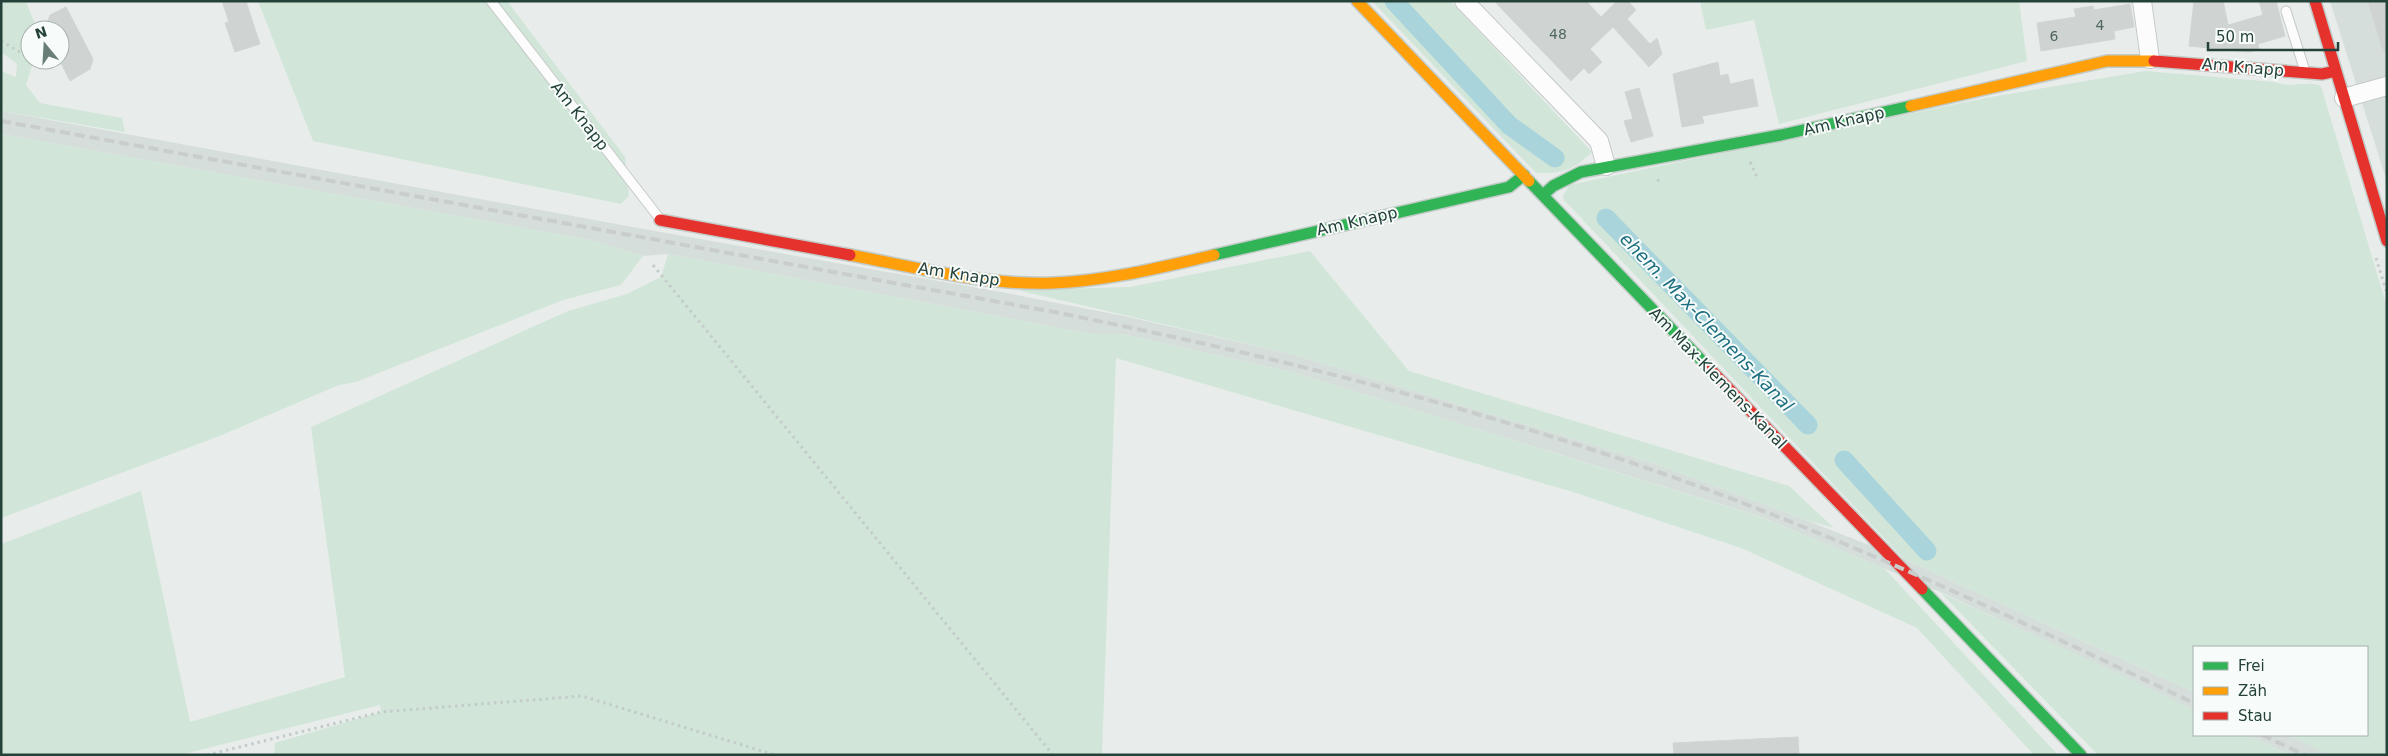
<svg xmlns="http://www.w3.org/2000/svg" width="2388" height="756" font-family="'DejaVu Sans',sans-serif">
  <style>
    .built { fill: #d6dedb }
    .green { fill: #d1e6d8 }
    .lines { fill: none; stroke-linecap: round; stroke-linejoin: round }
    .canal { stroke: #a9d4db; stroke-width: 19 }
    .building { fill: #cfd4d2; stroke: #d1d6d4 }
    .lane-casing { stroke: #c5cac8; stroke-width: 11 }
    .street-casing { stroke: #c5cac8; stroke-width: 20 }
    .fast-casing { stroke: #c3cbc8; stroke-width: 14 }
    .slow-casing { stroke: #c3cbc8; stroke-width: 14 }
    .jam-casing { stroke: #c3cbc8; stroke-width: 14 }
    .path { stroke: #c3ccca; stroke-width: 3; stroke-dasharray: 2.5 4; stroke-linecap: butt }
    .lane { stroke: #fcfcfc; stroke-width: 9 }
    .street { stroke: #fcfcfc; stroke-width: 18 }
    .fast { stroke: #30b455; stroke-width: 11 }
    .slow { stroke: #ff9f0a; stroke-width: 11 }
    .jam { stroke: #e5322d; stroke-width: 11 }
    .rail { stroke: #c9cdcc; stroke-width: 4; stroke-dasharray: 10 5; stroke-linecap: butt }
    .labels { text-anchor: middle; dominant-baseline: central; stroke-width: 4; stroke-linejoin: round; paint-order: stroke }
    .number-label { font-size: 14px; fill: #506761 }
    .street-label { font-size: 16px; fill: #24423a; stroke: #f7fbf9 }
    .water-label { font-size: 18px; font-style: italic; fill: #1c6f80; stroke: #f7fbf9 }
  </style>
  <rect width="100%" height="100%" fill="#e8edeb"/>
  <path class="built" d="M 2330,1 L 2387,1 L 2387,182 Z
    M 1,111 L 638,228 L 1001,292 L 1124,316 L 1295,355 L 1653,463 L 1806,520 L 1904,559 L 2194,692 L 2194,710 L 1945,594 L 1759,516 L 1295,373 L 1122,334 L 1092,334 L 668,254 L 643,256 L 590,240 L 1,134 Z
    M 2247,735 L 2288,735 L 2331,755 L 2290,755 Z"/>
  <path class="green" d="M 1,1 L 26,1 L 35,24 L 33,30 L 30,30 L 26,50 L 30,54 L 30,60 L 34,60 L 26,85 L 40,103 L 122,118 L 125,132 L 1,111 L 1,71 L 16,77 L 17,64 L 1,52 Z
    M 258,1 L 507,1 L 625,157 L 629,196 L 621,204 L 313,141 Z
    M 1372,1 L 1450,1 L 1592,152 C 1573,170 1563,174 1536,173 Z
    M 1700,1 L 2019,1 L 2027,61 L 1779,124 L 1754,20 L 1706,30 Z
    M 2145,71 L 2275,82 C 2291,89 2306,80 2321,86 L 2387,307 L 2387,755 L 2330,755 L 2287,735 L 2367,735 L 2367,647 L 2194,647 L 2194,692 L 1904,559 L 1564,200 L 1563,196 L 1569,185 L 1985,98 Z
    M 1,134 L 590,240 L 643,256 L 621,285 L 563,300 L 356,382 L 339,385 L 222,435 L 1,518 Z
    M 1310,251 L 1409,371 L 1789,486 L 1834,528 L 1806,520 L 1653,463 L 1295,355 L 1017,290 L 1130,287 Z
    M 668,254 L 1092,334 L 1122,334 L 1295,373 L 1758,516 L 1884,568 L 2058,755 L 2034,755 L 1917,628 L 1741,548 L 1573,492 L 1116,358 L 1102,755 L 274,755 L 275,743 L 381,712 L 380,705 L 180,755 L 1,755 L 1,544 L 141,491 L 190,722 L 345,677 L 311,427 L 568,311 L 627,294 L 661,277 Z
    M 1941,593 L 2094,662 L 2194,710 L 2194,735 L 2247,735 L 2290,755 L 2098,755 Z"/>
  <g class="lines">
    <path class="canal" d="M 1394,1 L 1509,125 L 1555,158
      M 1606,218 L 1808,425
      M 1844,460 L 1927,551"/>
  </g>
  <path class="building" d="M 222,1 L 246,1 L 260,44 L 235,52 L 225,23 L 229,22 Z
    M 1494,1 L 1586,1 L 1601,17 L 1617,1 L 1628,1 L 1636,10 L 1627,19 L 1650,44 L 1657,38 L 1662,54 L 1649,67 L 1613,27 L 1590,49 L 1602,62 L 1589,74 L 1584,68 L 1571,81 Z
    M 2194,1 L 2223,1 L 2228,25 L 2263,15 L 2259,1 L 2276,1 L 2285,36 L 2258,44 L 2259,49 L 2250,52 L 2189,46 Z
    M 2368,1 L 2387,1 L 2387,51 L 2383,51 Z
    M 2130,4 L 2134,27 L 2114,31 L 2115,39 L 2041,51 L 2037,23 L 2076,17 L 2074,9 L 2093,6 L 2094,10 Z
    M 66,7 L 93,59 L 90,69 L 70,81 L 60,61 L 60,30 L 45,30 L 50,15 Z
    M 1718,62 L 1720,76 L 1728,74 L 1730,84 L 1753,79 L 1758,106 L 1702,116 L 1704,123 L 1682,127 L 1673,74 Z
    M 1639,88 L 1653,136 L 1631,142 L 1624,121 L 1633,119 L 1625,92 Z
    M 1798,737 L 1799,755 L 1674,755 L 1673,743 Z"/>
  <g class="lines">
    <defs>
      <path id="lane" d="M 491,1 L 660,219
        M 2286,11 L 2305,71"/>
      <path id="street" d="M 1464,1 L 1599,141 L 1606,166
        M 2142,1 L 2150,59
        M 2344,98 L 2387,86"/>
      <path id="fast" d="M 1529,181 L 1708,367
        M 1543,195 L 1553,186 L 1581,172 L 1781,135 L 1911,106
        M 1214,255 L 1509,187 L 1524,175
        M 1922,589 L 2081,755"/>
      <path id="slow" d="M 1357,1 L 1529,181
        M 1911,106 L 2107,61 L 2154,61
        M 850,255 C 916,267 986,286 1053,283 C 1108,281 1162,267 1214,255"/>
      <path id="jam" d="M 2315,1 L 2387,241
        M 2154,61 L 2322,74 L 2336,71
        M 660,220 L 850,255
        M 1708,367 L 1922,589"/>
    </defs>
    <use href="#lane" class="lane-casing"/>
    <use href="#street" class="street-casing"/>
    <use href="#fast" class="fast-casing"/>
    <use href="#slow" class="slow-casing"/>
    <use href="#jam" class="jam-casing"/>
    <path class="path" d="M 1,41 L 27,56
      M 1750,162 L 1757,177
      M 1658,179 L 1659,185
      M 2376,258 L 2387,293
      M 653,265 L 1053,755
      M 207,755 L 381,712 L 582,696 L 775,755"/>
    <use href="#lane" class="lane"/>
    <use href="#street" class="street"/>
    <use href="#fast" class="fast"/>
    <use href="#slow" class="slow"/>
    <use href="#jam" class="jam"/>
    <path class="rail" d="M 1,121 L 1054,312 C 1261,353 1465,404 1664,474 C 1846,538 2020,621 2194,703
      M 2262,735 L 2305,755"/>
  </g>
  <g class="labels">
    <g class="number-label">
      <text x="2100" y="25">4</text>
      <text x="1558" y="34">48</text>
      <text x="2054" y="36">6</text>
    </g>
    <g class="street-label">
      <text transform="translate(2243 67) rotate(5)">Am Knapp</text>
      <text transform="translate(580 116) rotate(52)">Am Knapp</text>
      <text transform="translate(1844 121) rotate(-13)">Am Knapp</text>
      <text transform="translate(1357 221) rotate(-13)">Am Knapp</text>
      <text transform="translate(959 274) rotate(9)">Am Knapp</text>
      <text transform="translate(1718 378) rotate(46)">Am Max-Klemens-Kanal</text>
    </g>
    <g class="water-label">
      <text transform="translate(1707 322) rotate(46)">ehem. Max-Clemens-Kanal</text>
    </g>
  </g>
  <rect width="2388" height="756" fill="none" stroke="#24423a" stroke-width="5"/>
  <rect x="2193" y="646" width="175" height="90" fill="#f7fbf9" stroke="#a3b1ad"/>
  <rect x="2203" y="662" width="25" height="8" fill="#30b455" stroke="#a3b1ad"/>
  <text x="2238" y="671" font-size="15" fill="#24423a">Frei</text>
  <rect x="2203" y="687" width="25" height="8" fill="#ff9f0a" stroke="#a3b1ad"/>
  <text x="2238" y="696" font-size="15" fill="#24423a">Zäh</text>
  <rect x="2203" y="712" width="25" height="8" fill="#e5322d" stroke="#a3b1ad"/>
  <text x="2238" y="721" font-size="15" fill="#24423a">Stau</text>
  <g transform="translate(45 45) rotate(342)"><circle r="24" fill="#f7fbf9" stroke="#a3b1ad"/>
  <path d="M0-4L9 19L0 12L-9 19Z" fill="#697e78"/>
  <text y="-8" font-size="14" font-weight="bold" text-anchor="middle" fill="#24423a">N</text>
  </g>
  <path d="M2208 42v8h130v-8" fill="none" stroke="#24423a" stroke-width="2.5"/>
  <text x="2216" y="42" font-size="15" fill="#24423a" stroke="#f7fbf9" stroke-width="4" paint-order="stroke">50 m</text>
</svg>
